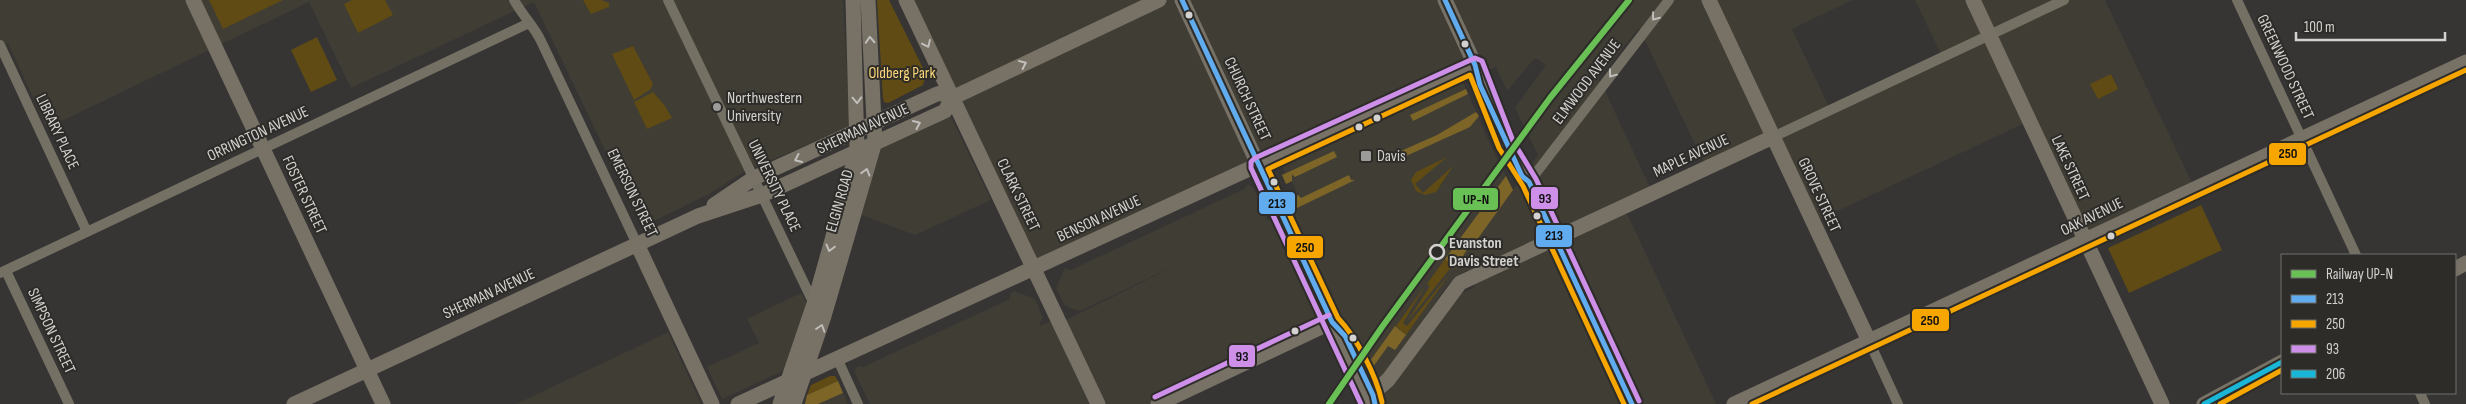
<svg xmlns="http://www.w3.org/2000/svg" width="2466" height="404" font-family="'Sofia Sans Condensed',sans-serif">
  <style>
    .built { fill: #403d35 }
    .green { fill: #5f4b13 }
    .forest { fill: #7c6527 }
    .lines { fill: none; stroke-linecap: round; stroke-linejoin: round }
    .street { stroke: #747064; stroke-width: 10 }
    .secondary { stroke: #777166; stroke-width: 15 }
    .bus-1-casing { stroke: #2d2c29; stroke-width: 9 }
    .bus-2-casing { stroke: #2d2c29; stroke-width: 9 }
    .bus-3-casing { stroke: #2d2c29; stroke-width: 9 }
    .bus-4-casing { stroke: #2d2c29; stroke-width: 9 }
    .bus-1 { stroke: #60acee; stroke-width: 5 }
    .bus-2 { stroke: #f7a600; stroke-width: 5 }
    .bus-3 { stroke: #ce8fe9; stroke-width: 5 }
    .bus-4 { stroke: #1ab6d8; stroke-width: 5 }
    .rail-1-casing { stroke: #2d2c29; stroke-width: 10 }
    .rail-1 { stroke: #69c055; stroke-width: 6 }
    .oneway { stroke: #c0beba }
    .oneway2 { stroke: #c1bfbb }
    .bus-dot { fill: #d3d2d0; stroke: #2d2c29; stroke-width: 2 }
    .poi-dot { fill: #9c9b99; stroke: #2d2c29; stroke-width: 2 }
    .stop-dot { fill: #2d2c29; stroke: #d3d2d0; stroke-width: 2.5 }
    .labels { text-anchor: middle; dominant-baseline: central; stroke-width: 4; stroke-linejoin: round; paint-order: stroke }
    .street-label { font-size: 16px; fill: #d3d2d0; stroke: #2d2c29 }
    .park-label { font-size: 16px; fill: #f9d478; stroke: #2d2c29 }
    .poi-label { font-size: 16px; fill: #d3d2d0; stroke: #2d2c29; text-anchor: start }
    .stop-label { font-size: 16px; font-weight: bold; fill: #d3d2d0; stroke: #2d2c29; text-anchor: start }
    .line-badge { stroke: #2d2c29; stroke-width: 2 }
    .pale-badge-label { font-size: 14px; text-anchor: middle; font-weight: bold; fill: #111 }
  </style>
  <rect width="100%" height="100%" fill="#363534"/>
  <path class="built" d="M 0,0 L 843,0 L 850,126 L 742,173 L 709,194 L 642,227 L 534,2 L 351,88 L 309,2 L 47,128 L 8,43 L 0,46 Z
    M 910,0 L 1852,0 L 1792,29 L 1829,107 L 1941,54 L 1915,0 L 2105,0 L 2194,187 L 2085,240 L 2029,121 L 1812,223 L 1773,139 L 1707,169 L 1639,28 L 1599,78 L 1653,194 L 1624,207 L 1716,404 L 1383,404 L 1382,396 L 1450,304 L 1458,295 L 1475,287 L 1467,270 L 1449,283 L 1379,381 L 1357,334 L 1352,336 L 1346,322 L 1165,404 L 1107,404 L 1066,320 L 1187,260 L 1080,311 L 1065,306 L 1056,288 L 1065,268 L 1071,270 L 1244,189 L 1248,184 L 1253,187 L 1268,221 L 1297,207 L 1293,198 L 1298,195 L 1292,182 L 1286,184 L 1282,175 L 1285,173 L 1281,164 L 1463,82 L 1491,146 L 1513,190 L 1538,155 L 1515,108 L 1546,65 L 1538,59 L 1534,59 L 1507,91 L 1496,67 L 1489,70 L 1481,54 L 1035,263 Z
    M 950,115 L 991,200 L 915,235 L 861,215 L 882,147 Z
    M 1014,291 L 1035,299 L 1043,318 L 1040,322 L 1040,326 L 1051,321 L 1089,404 L 870,404 L 854,371 L 858,366 L 863,367 L 1010,299 L 1010,294 Z
    M 801,293 L 809,308 L 785,370 L 722,399 L 707,367 L 759,343 L 747,319 Z
    M 668,332 L 701,404 L 516,404 L 639,346 Z
    M 838,381 L 848,404 L 805,404 L 807,395 Z"/>
  <path class="green" d="M 209,0 L 283,0 L 223,29 Z
    M 352,0 L 385,0 L 393,15 L 358,33 L 344,4 Z
    M 583,0 L 601,0 L 609,3 L 609,7 L 591,14 Z
    M 877,0 L 889,0 L 926,74 L 923,85 L 888,103 L 884,102 L 883,98 Z
    M 317,37 L 337,80 L 311,92 L 291,50 Z
    M 633,46 L 653,84 L 651,89 L 634,100 L 612,54 Z
    M 2111,74 L 2118,89 L 2098,99 L 2090,84 Z
    M 653,92 L 665,106 L 672,118 L 647,129 L 634,102 Z
    M 1447,157 L 1415,184 L 1423,193 L 1453,166 L 1436,192 L 1425,195 L 1416,191 L 1411,180 L 1416,172 Z
    M 2201,205 L 2222,250 L 2129,293 L 2108,248 Z
    M 1445,259 L 1453,265 L 1407,322 L 1430,286 L 1427,284 Z
    M 1451,272 L 1406,335 L 1396,326 L 1425,286 L 1403,323 L 1407,326 Z
    M 830,376 L 835,376 L 838,381 L 807,395 L 811,385 Z"/>
  <path class="forest" d="M 1466,89 L 1468,94 L 1413,121 L 1410,115 Z
    M 1476,112 L 1479,116 L 1470,127 L 1395,161 L 1392,155 L 1437,135 Z
    M 1334,151 L 1337,157 L 1295,177 L 1292,174 L 1292,181 L 1286,184 L 1282,175 Z
    M 1349,175 L 1351,180 L 1355,180 L 1297,208 L 1293,198 L 1298,195 L 1301,198 Z
    M 1506,176 L 1513,190 L 1471,248 L 1469,246 L 1456,268 L 1445,259 Z
    M 1395,326 L 1406,335 L 1395,350 L 1388,346 L 1373,367 L 1370,361 Z
    M 838,381 L 843,393 L 818,404 L 805,404 L 807,395 Z"/>
  <g class="lines">
    <path class="street" d="M 514,0 C 522,15 534,26 541,41 L 637,244
      M 668,0 L 814,304
      M 2237,0 L 2356,255
      M 0,45 L 87,232
      M 1773,137 L 2064,0
      M 1529,182 L 1669,0
      M 6,271 L 69,404
      M 0,273 L 529,23
      M 1869,341 L 1898,404
      M 837,358 L 858,404
      M 2420,393 L 2425,404"/>
    <path class="secondary" d="M 193,0 L 383,404
      M 906,0 L 1098,404
      M 1182,0 L 1369,404
      M 1445,0 L 1475,65 L 1480,85 L 1522,176 L 1529,182 L 1632,404
      M 1709,0 L 1869,341
      M 1973,0 L 2162,404
      M 714,205 L 754,178 L 937,94 L 940,93 L 952,98
      M 637,244 L 712,404
      M 2455,269 L 2466,263
      M 1373,393 L 1388,380 L 1460,283 L 1773,137
      M 294,404 L 698,216 L 762,195 L 945,111 L 952,98 L 1159,0
      M 738,404 L 1475,65
      M 780,404 L 814,304 L 857,151 L 853,0
      M 794,404 L 824,316 L 875,142 L 868,0
      M 1158,404 L 1332,322
      M 1734,404 L 2466,62
      M 2204,404 L 2282,362"/>
    <defs>
      <path id="bus-1" d="M 1182,0 L 1332,322 L 1345,336 L 1373,395 L 1375,404
        M 1445,0 L 1475,65 L 1480,85 L 1522,176 L 1529,182 L 1632,404"/>
      <path id="bus-2" d="M 1382,402 C 1376,375 1357,338 1338,318 L 1268,169 L 1470,75 L 1499,148 L 1523,186 L 1624,404
        M 1752,404 L 2466,70
        M 2220,404 L 2282,370"/>
      <path id="bus-3" d="M 1155,397 L 1329,315
        M 1361,404 L 1251,168 L 1251,162 L 1255,158 L 1475,58 L 1482,61 L 1513,141 L 1536,179 L 1639,401"/>
      <path id="bus-4" d="M 2204,404 L 2282,362"/>
    </defs>
    <use href="#bus-1" class="bus-1-casing"/>
    <use href="#bus-2" class="bus-2-casing"/>
    <use href="#bus-3" class="bus-3-casing"/>
    <use href="#bus-4" class="bus-4-casing"/>
    <use href="#bus-1" class="bus-1"/>
    <use href="#bus-2" class="bus-2"/>
    <use href="#bus-3" class="bus-3"/>
    <use href="#bus-4" class="bus-4"/>
    <defs>
      <path id="rail-1" d="M 1329,404 L 1382,327 L 1550,98 L 1629,0"/>
    </defs>
    <use href="#rail-1" class="rail-1-casing"/>
    <use href="#rail-1" class="rail-1"/>
  </g>
  <defs><path id="oneway-chevron" d="M-2-3.5L2.5 0L-2 3.5" fill="none" stroke-width="1.6" stroke-linecap="round" stroke-linejoin="round" transform="scale(1.25)"/></defs>
  <g class="oneway">
    <use href="#oneway-chevron" transform="translate(1655 17) rotate(128)"/>
    <use href="#oneway-chevron" transform="translate(1612 74) rotate(127)"/>
  </g>
  <g class="oneway2">
    <use href="#oneway-chevron" transform="translate(870 40) rotate(-93)"/>
    <use href="#oneway-chevron" transform="translate(927 44) rotate(65)"/>
    <use href="#oneway-chevron" transform="translate(1023 64) rotate(-25)"/>
    <use href="#oneway-chevron" transform="translate(857 100) rotate(88)"/>
    <use href="#oneway-chevron" transform="translate(917 124) rotate(-24)"/>
    <use href="#oneway-chevron" transform="translate(798 159) rotate(156)"/>
    <use href="#oneway-chevron" transform="translate(866 172) rotate(-74)"/>
    <use href="#oneway-chevron" transform="translate(830 248) rotate(105)"/>
    <use href="#oneway-chevron" transform="translate(821 328) rotate(-72)"/>
  </g>
  <g class="bus-dot">
    <circle cx="1189" cy="15" r="4.5"/>
    <circle cx="1465" cy="44" r="4.5"/>
    <circle cx="1377" cy="118" r="4.5"/>
    <circle cx="1359" cy="127" r="4.5"/>
    <circle cx="1274" cy="182" r="4.5"/>
    <circle cx="1537" cy="216" r="4.5"/>
    <circle cx="2111" cy="236" r="4.5"/>
    <circle cx="1295" cy="331" r="4.5"/>
    <circle cx="1353" cy="338" r="4.5"/>
  </g>
  <g class="poi-dot">
    <circle cx="717" cy="107" r="5"/>
    <rect x="1360" y="150" width="12" height="12" rx="2.5"/>
  </g>
  <circle class="stop-dot" cx="1437" cy="252" r="7"/>
  <g class="labels">
    <g class="street-label">
      <text transform="translate(2285 67) rotate(65)">GREENWOOD STREET</text>
      <text transform="translate(1587 82) rotate(-53)">ELMWOOD AVENUE</text>
      <text transform="translate(1247 99) rotate(65)">CHURCH STREET</text>
      <text transform="translate(863 129) rotate(-25)">SHERMAN AVENUE</text>
      <text transform="translate(57 132) rotate(65)">LIBRARY PLACE</text>
      <text transform="translate(258 134) rotate(-25)">ORRINGTON AVENUE</text>
      <text transform="translate(1691 156) rotate(-25)">MAPLE AVENUE</text>
      <text transform="translate(2070 168) rotate(65)">LAKE STREET</text>
      <text transform="translate(774 186) rotate(64)">UNIVERSITY PLACE</text>
      <text transform="translate(632 193) rotate(64)">EMERSON STREET</text>
      <text transform="translate(304 195) rotate(65)">FOSTER STREET</text>
      <text transform="translate(1018 195) rotate(64)">CLARK STREET</text>
      <text transform="translate(1819 195) rotate(65)">GROVE STREET</text>
      <text transform="translate(840 201) rotate(-74)">ELGIN ROAD</text>
      <text transform="translate(2092 217) rotate(-26)">OAK AVENUE</text>
      <text transform="translate(1099 219) rotate(-25)">BENSON AVENUE</text>
      <text transform="translate(489 294) rotate(-25)">SHERMAN AVENUE</text>
      <text transform="translate(51 331) rotate(65)">SIMPSON STREET</text>
    </g>
    <g class="park-label">
      <text x="902" y="73">Oldberg Park</text>
    </g>
    <g class="poi-label">
      <text x="727" y="98">Northwestern<tspan x="727" dy="18">University</tspan></text>
      <text x="1377" y="156">Davis</text>
    </g>
    <g class="stop-label">
      <text x="1449" y="243">Evanston<tspan x="1449" dy="18">Davis Street</tspan></text>
    </g>
  </g>
  <g class="line-badge">
    <rect x="2268" y="142" width="39" height="24" rx="5" fill="#f7a600"/>
    <rect x="1530" y="186" width="29" height="24" rx="5" fill="#ce8fe9"/>
    <rect x="1452" y="187" width="47" height="24" rx="5" fill="#69c055"/>
    <rect x="1258" y="191" width="38" height="24" rx="5" fill="#60acee"/>
    <rect x="1535" y="224" width="38" height="24" rx="5" fill="#60acee"/>
    <rect x="1286" y="235" width="38" height="24" rx="5" fill="#f7a600"/>
    <rect x="1911" y="308" width="39" height="24" rx="5" fill="#f7a600"/>
    <rect x="1228" y="344" width="28" height="24" rx="5" fill="#ce8fe9"/>
  </g>
  <g class="pale-badge-label">
    <text x="2288" y="158">250</text>
    <text x="1545" y="203">93</text>
    <text x="1476" y="204">UP-N</text>
    <text x="1277" y="208">213</text>
    <text x="1554" y="240">213</text>
    <text x="1305" y="252">250</text>
    <text x="1930" y="325">250</text>
    <text x="1242" y="361">93</text>
  </g>
  <rect x="2281" y="254" width="175" height="140" fill="#2d2c29" stroke="#6f6e6c"/>
  <rect x="2291" y="270" width="25" height="8" fill="#69c055" stroke="#6f6e6c"/>
  <text x="2326" y="279" font-size="15" fill="#d3d2d0">Railway UP-N</text>
  <rect x="2291" y="295" width="25" height="8" fill="#60acee" stroke="#6f6e6c"/>
  <text x="2326" y="304" font-size="15" fill="#d3d2d0">213</text>
  <rect x="2291" y="320" width="25" height="8" fill="#f7a600" stroke="#6f6e6c"/>
  <text x="2326" y="329" font-size="15" fill="#d3d2d0">250</text>
  <rect x="2291" y="345" width="25" height="8" fill="#ce8fe9" stroke="#6f6e6c"/>
  <text x="2326" y="354" font-size="15" fill="#d3d2d0">93</text>
  <rect x="2291" y="370" width="25" height="8" fill="#1ab6d8" stroke="#6f6e6c"/>
  <text x="2326" y="379" font-size="15" fill="#d3d2d0">206</text>
  <path d="M2296 32v8h149v-8" fill="none" stroke="#d3d2d0" stroke-width="2.5"/>
  <text x="2304" y="32" font-size="15" fill="#d3d2d0" stroke="#2d2c29" stroke-width="4" paint-order="stroke">100 m</text>
</svg>
